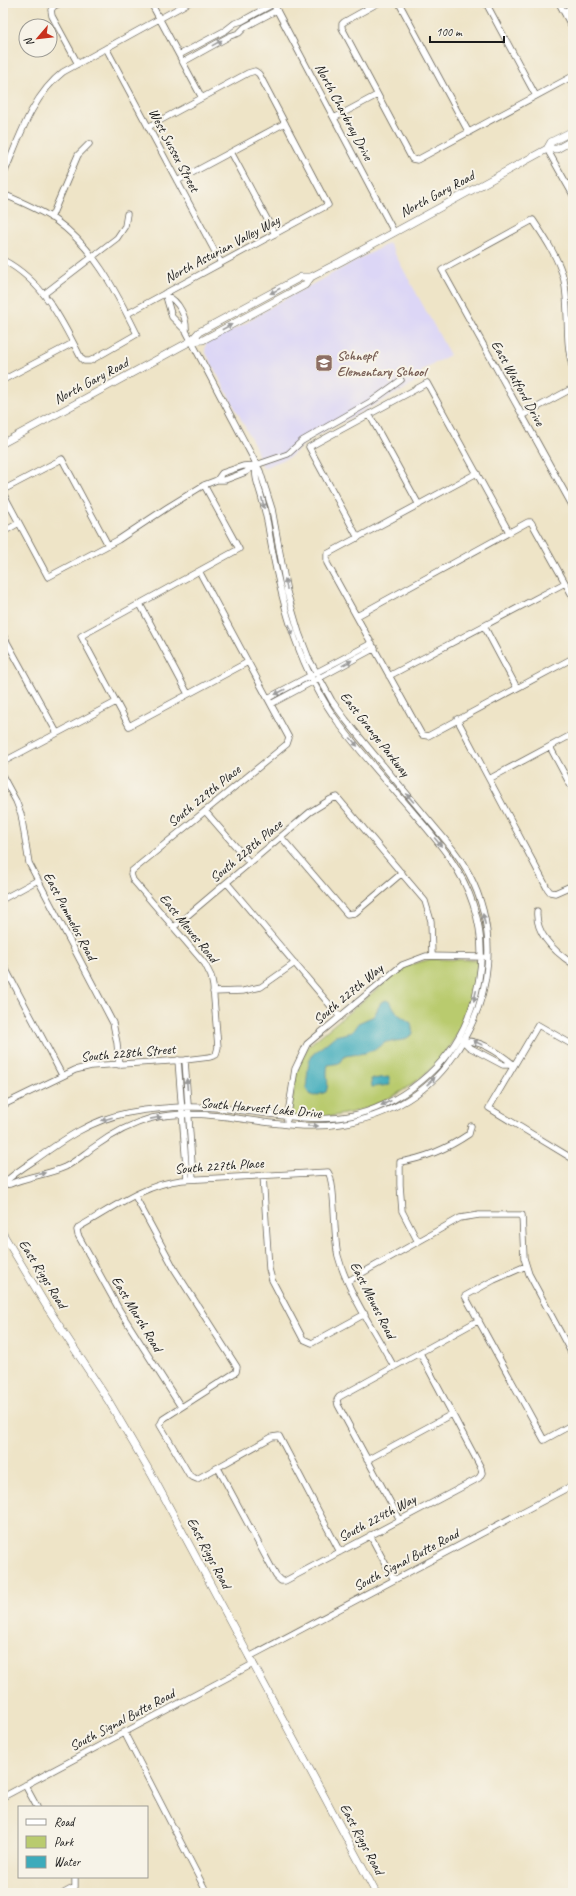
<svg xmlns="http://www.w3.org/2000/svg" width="576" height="1896" font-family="Caveat,sans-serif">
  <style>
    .built { fill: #dcd6f6 }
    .green { fill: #b9cb6e; stroke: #6a7445 }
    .water { fill: #3dabbb; stroke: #2c646c }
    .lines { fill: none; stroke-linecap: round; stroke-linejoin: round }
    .minor-casing { stroke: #666258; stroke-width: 7 }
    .major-casing { stroke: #666258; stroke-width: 8 }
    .minor { stroke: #fff; stroke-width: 5.5 }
    .major { stroke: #fff; stroke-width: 7 }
    .oneway { fill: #999 }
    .labels { text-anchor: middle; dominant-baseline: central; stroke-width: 4; stroke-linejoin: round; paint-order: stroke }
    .street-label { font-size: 14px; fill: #1c1c1c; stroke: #f7f3e8 }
    .education-label { font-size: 14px; font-weight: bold; fill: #785e54; stroke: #f7f3e8; text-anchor: start }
  </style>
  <rect width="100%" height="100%" fill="#f7f3e8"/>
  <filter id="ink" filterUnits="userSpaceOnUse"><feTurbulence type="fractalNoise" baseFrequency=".025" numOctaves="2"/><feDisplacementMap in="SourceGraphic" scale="8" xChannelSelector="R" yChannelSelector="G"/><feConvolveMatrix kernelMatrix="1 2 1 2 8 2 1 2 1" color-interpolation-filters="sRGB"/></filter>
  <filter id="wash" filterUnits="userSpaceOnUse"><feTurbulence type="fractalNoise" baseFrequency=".012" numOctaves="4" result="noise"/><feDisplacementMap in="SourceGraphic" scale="16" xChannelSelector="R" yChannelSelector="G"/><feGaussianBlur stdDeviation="0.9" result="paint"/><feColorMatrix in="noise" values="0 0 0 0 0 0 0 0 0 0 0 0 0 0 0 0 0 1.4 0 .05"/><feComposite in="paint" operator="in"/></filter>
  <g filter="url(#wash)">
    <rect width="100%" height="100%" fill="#eee4c7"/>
    <path class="built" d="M 389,243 L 450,355 L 422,370 L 422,376 L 405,389 L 308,440 L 290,457 L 263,468 L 254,444 L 205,351 L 206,343 L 241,326 L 276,304 Z"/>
    <path class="green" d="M 431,959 L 479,960 C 477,972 476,987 472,999 C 466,1017 457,1037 445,1053 C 419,1087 375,1110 333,1116 C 319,1118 304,1116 290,1116 L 297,1068 L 308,1046 L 405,966 Z"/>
    <path class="water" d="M 386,1000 L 390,1002 L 398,1014 L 411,1023 L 413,1034 L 404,1040 L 386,1042 L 377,1048 L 365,1053 L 345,1056 L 340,1063 L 328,1065 C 325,1075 330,1082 326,1092 L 315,1096 L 309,1094 L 306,1088 L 308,1069 L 309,1061 L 312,1055 L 335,1036 L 352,1032 L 358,1023 L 374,1016 L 381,1002 Z
      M 389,1077 L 390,1085 L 372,1087 L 371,1079 Z"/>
  </g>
  <g filter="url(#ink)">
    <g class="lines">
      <defs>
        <path id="minor" d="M 60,3 L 54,6 L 51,10 L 52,16 L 78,64
          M 151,3 L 202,98
          M 273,3 L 394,232
          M 378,3 L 344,22 L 342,24 L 342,28 L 412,159 L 417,160 L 573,76
          M 399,3 L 469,133
          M 486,3 L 536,96
          M 559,3 L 573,29
          M 564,12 L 573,7
          M 106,48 L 221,263
          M 179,55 L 226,30 L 235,23 L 242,21 L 273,4
          M 183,62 L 230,36 L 239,33 L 245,27 L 277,10
          M 334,118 L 377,95
          M 547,149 L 573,195
          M 231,152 L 275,234
          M 3,176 C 19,139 31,97 63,72 L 188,3
          M 177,181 L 285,123
          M 3,194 C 21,202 39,209 55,220 C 95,248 116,292 137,334 L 90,361 L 84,361 L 81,358 C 62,320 43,281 3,260
          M 51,218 L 78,155 L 89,144
          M 44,294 L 117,238 L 125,226 L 127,214
          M 167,296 C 179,301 187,318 186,331
          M 127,314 L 328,205 L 259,74 L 255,71 L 248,73 L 148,127
          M 573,369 C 564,341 570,310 564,280 C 559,259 545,238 533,220 L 442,270 L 573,507
          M 3,380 L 73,343
          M 369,414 L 419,505
          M 523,415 L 573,388
          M 477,473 L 327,554 L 327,563 L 422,735 L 428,736 L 573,658
          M 217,480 L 225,480 L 246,472 L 256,465 L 288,454 L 302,441 L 372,401 L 401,380
          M 204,485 L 239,549 L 81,636 L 129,726 L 248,662
          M 3,490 L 62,459 L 108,545
          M 3,493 L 48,577 L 118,540 L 168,507 L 204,485 L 217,480 L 222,473 L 243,466 L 256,465
          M 3,532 L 19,523
          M 358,538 L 309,447 L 427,383 L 509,532
          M 140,604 L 188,694
          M 357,616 L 528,522 L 531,522 L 534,527 L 573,597
          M 484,626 L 517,688
          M 3,635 L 57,733
          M 389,676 L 565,583
          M 268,698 L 372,643
          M 271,704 L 375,648
          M 457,719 L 547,888 L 550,892 L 555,893 L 573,885
          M 550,747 L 573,790
          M 3,762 L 116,702
          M 3,777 L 16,801 L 21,814 L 29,863 L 113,1023 L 117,1043 L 119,1065
          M 489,779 L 573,734
          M 205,811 L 250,863
          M 281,837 L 347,914 L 355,913 L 402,873
          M 227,883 L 340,1017
          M 3,899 L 38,880
          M 537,911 C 535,934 555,952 573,964
          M 174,927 L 310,812 L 331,799 L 337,797 L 425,901 L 431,921 L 432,956
          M 3,964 L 62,1075
          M 213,992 L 243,991 L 261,987 L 295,963
          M 462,1040 L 469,1047 L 503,1065 L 514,1065
          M 464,1041 C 481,1040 501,1054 514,1065
          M 573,1045 L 538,1025 L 489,1108 L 573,1159
          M 178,1060 L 187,1179
          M 185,1060 L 193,1179
          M 3,1105 L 75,1070 L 91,1066 L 185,1060 L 210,1057 L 216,1055 L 218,1047 L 213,986 L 211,976 L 205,964 L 133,880 L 131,874 L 132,871 L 287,744 L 289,738 L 199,571
          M 287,1120 L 295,1069 L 307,1044 L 402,965 L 426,956 L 483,957
          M 263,1175 L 269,1269 L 272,1280 L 303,1339 L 312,1343 L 365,1314
          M 3,1184 C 12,1175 24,1167 35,1160 C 64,1139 91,1120 127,1113 C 155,1108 190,1106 218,1108 C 293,1114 344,1137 412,1088 C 434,1072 452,1052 464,1027 C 482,988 487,945 473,904 C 462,870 440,844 418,818 C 392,787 364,757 340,725 C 300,671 283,609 271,544 C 269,529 266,514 262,499 C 259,487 254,478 256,465
          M 3,1185 L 10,1184 C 28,1176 47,1175 65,1167 C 75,1162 84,1154 94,1147 C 112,1134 130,1124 152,1118 C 215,1104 277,1134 340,1124 C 388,1117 433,1091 458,1049 C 492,996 499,931 469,874 C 458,853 442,836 427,818 C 400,785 372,753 346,720 L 332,701 L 309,659 L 299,633 L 287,592 L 272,509 L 260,471 L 186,331 L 172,317 L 165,293
          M 135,1196 L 175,1270 L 237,1367 L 236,1372 L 163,1419 L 160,1425 L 190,1476 L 197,1479 L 272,1437 L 279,1436 L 340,1552
          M 418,1242 L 402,1211 L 400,1185 L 400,1162 C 426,1158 447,1149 469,1134 L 471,1126
          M 526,1266 L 494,1280 L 465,1296 L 544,1440 L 573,1424
          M 348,1281 L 460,1218 L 479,1215 L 522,1215 L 524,1258 L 529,1274 L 573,1356
          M 181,1407 L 120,1311 L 78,1235 L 77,1230 L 79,1227 C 111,1209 145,1184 182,1180 L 328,1172 C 336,1183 333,1236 338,1256 C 348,1293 376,1333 394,1367
          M 367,1460 L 452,1414
          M 218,1468 L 276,1576 L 281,1581 L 285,1581 L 479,1478 L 482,1473 L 481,1468 L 420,1353
          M 400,1520 L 338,1405 L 337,1400 L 339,1397 L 479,1320
          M 370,1535 L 394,1580
          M 249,1657 L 573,1485
          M 124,1732 L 207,1893
          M 25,1785 L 37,1807
          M 3,1797 L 253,1664
          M 64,1893 L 75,1887 L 75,1877"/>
        <path id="major" d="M 547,149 L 557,149 L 573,140
          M 191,341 L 199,332 L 301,277 L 311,277 L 340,262 L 547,149 L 551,142 L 573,131
          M 3,443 L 191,341 L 203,340 L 305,285 L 311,277
          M 3,1234 L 47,1307 L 108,1400 L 153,1477 L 376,1893"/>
      </defs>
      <use href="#minor" class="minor-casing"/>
      <use href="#major" class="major-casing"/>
      <use href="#minor" class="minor"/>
      <use href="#major" class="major"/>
    </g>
    <defs><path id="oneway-solid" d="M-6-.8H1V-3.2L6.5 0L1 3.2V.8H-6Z"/></defs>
    <g class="oneway">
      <use href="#oneway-solid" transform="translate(217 43) rotate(-29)"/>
      <use href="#oneway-solid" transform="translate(275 291) rotate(152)"/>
      <use href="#oneway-solid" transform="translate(227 327) rotate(-28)"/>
      <use href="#oneway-solid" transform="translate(263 503) rotate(77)"/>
      <use href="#oneway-solid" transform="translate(286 584) rotate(-102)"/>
      <use href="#oneway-solid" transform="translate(291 630) rotate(71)"/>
      <use href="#oneway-solid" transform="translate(347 663) rotate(-29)"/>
      <use href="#oneway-solid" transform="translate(280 692) rotate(153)"/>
      <use href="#oneway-solid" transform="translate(354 742) rotate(50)"/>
      <use href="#oneway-solid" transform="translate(410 798) rotate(-130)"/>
      <use href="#oneway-solid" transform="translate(438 842) rotate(50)"/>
      <use href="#oneway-solid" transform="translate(484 919) rotate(-102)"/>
      <use href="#oneway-solid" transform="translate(475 996) rotate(103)"/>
      <use href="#oneway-solid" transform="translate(478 1043) rotate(-155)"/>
      <use href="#oneway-solid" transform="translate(431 1081) rotate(-43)"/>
      <use href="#oneway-solid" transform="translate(187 1084) rotate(-94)"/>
      <use href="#oneway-solid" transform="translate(386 1103) rotate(155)"/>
      <use href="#oneway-solid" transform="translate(156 1118) rotate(-11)"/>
      <use href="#oneway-solid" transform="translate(107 1119) rotate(162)"/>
      <use href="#oneway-solid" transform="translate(313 1126)"/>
      <use href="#oneway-solid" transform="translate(40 1174) rotate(-13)"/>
    </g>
  </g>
  <defs>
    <symbol id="school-square" viewBox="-11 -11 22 22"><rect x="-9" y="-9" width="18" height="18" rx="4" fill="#8d6e63" stroke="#f7f3e8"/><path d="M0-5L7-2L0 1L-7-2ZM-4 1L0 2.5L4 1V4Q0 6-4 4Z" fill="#fff"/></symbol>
  </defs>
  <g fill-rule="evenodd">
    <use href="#school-square" x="314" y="353" width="20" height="20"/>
  </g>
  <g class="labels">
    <g class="street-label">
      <text transform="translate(344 112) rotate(62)">North Charbray Drive</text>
      <text transform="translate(174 150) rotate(62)">West Sussex Street</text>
      <text transform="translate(437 194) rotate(-28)">North Gary Road</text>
      <text transform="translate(222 249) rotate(-28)">North Asturian Valley Way</text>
      <text transform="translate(91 381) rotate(-28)">North Gary Road</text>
      <text transform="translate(518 383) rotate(61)">East Watford Drive</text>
      <text transform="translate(375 734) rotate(52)">East Grange Parkway</text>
      <text transform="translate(204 796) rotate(-39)">South 229th Place</text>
      <text transform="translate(246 851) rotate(-40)">South 228th Place</text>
      <text transform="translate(70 916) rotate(62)">East Pummelos Road</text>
      <text transform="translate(189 928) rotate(51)">East Mewes Road</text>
      <text transform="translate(348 994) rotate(-40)">South 227th Way</text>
      <text transform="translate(128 1053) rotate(-5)">South 228th Street</text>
      <text transform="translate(261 1108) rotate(5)">South Harvest Lake Drive</text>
      <text transform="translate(219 1166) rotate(-4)">South 227th Place</text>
      <text transform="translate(43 1274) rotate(58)">East Riggs Road</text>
      <text transform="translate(373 1300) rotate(63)">East Mewes Road</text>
      <text transform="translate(137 1314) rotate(59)">East Marsh Road</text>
      <text transform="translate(377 1518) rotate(-28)">South 224th Way</text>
      <text transform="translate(209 1553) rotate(62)">East Riggs Road</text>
      <text transform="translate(406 1560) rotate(-28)">South Signal Butte Road</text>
      <text transform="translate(122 1720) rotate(-28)">South Signal Butte Road</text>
      <text transform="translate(362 1839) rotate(62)">East Riggs Road</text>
    </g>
    <g class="education-label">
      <text x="337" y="355">Schnepf<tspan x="337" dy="16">Elementary School</tspan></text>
    </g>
  </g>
  <rect width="576" height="1896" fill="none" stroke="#f7f3e8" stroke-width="16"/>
  <rect x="18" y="1806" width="130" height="72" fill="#f7f3e8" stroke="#9f9d96"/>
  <rect x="26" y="1819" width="20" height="6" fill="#ffffff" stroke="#9f9d96"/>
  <text x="54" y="1826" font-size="12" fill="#1c1c1c">Road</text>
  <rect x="26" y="1836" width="20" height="12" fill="#b9cb6e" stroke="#9f9d96"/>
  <text x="54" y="1846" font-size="12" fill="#1c1c1c">Park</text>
  <rect x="26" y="1856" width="20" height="12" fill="#3dabbb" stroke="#9f9d96"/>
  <text x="54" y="1866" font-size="12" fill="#1c1c1c">Water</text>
  <g transform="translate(38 38) rotate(242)"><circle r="19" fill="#f7f3e8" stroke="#9f9d96"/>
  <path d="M0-3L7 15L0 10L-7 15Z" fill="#c8321e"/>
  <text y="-6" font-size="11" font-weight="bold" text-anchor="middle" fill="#1c1c1c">N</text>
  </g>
  <path d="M430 36v6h74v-6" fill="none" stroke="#1c1c1c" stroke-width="2"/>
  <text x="436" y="36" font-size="12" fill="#1c1c1c" stroke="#f7f3e8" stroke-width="3" paint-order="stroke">100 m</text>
</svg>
